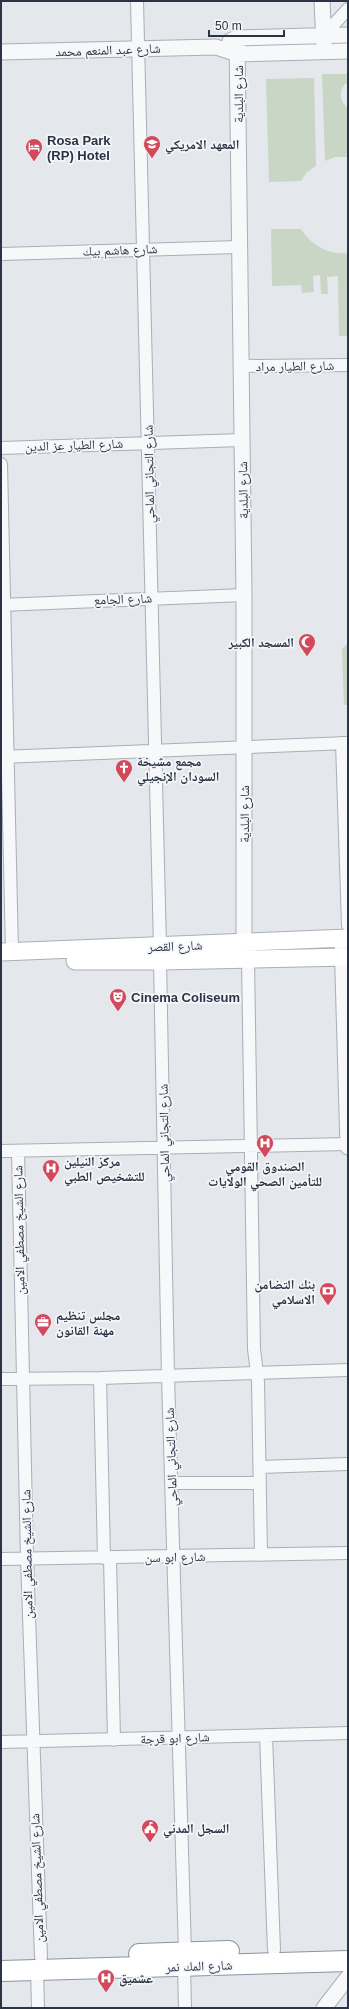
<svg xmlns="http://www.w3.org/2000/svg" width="349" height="2009" font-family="Helvetica,'Noto Naskh Arabic',sans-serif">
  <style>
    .green { fill: #c9d6c5 }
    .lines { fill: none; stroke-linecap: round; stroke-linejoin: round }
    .minor-casing { stroke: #a9aeb7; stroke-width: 14 }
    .tertiary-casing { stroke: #a9aeb7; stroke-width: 17 }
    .secondary-casing { stroke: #a9aeb7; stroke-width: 19 }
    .trunk-casing { stroke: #8b94a3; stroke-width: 22 }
    .minor { stroke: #f7f8fa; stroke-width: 12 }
    .tertiary { stroke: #f7f8fa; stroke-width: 15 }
    .secondary { stroke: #fff; stroke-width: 17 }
    .trunk { stroke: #fff; stroke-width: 20 }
    .labels { text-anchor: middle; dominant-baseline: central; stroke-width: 3.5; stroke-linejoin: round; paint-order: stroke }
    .street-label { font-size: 13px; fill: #2b3445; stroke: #f4f6f9 }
    .poi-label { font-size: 13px; font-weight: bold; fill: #2b3445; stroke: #f4f6f9; text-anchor: start }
  </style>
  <rect width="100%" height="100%" fill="#e4e7ec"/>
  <path class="green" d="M 322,74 L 348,74 L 348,82 C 338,88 339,101 348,108 L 348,157 L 335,157 L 325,161 Z
    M 314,78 L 316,166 L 307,172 L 301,181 L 269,182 L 266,79 Z
    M 271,229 L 301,229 C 311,245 328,255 348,253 L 348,336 L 339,336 L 338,276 L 327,277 L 328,294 L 321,294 L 320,275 L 313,276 L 314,292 L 302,293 L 301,285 L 272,286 Z
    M 348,643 L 348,705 L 344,705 L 342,649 Z"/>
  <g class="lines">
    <defs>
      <path id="minor" d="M 137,1 L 160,947
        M 324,35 L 348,9
        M 1,254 L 239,247
        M 242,366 L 348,365
        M 1,448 L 242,440
        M 1,464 L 12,952
        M 1,605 L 244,595
        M 342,743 L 348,925
        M 1,757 L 348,743
        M 248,959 L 254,1349 L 258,1382 L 261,1555
        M 160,961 L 168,1376 L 185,1952
        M 1,1151 L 348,1144
        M 18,1151 L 27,1558 L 41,1957
        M 100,1378 L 104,1558
        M 1,1379 L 100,1378 L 348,1370
        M 260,1467 L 348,1464
        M 172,1483 L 260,1483
        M 110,1558 L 114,1740
        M 1,1559 L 348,1553
        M 266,1735 L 274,1950
        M 1,1742 L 348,1733
        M 184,1967 L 185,2008
        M 37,1970 L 38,2008"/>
      <path id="tertiary" d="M 322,1 L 324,44
        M 237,38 L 244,595 L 244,943
        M 230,41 L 237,38 L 348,35
        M 1,52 L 216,47 L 237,54 L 348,51
        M 342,938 L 348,1147
        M 324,2008 L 348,1977"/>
      <path id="secondary" d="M 1,952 L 348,938
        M 75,961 L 160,961 L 348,957"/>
      <path id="trunk" d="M 139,1954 L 229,1951
        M 1,1971 L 348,1961"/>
    </defs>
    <use href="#minor" class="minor-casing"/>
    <use href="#tertiary" class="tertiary-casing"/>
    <use href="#secondary" class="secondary-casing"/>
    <use href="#trunk" class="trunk-casing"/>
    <use href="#minor" class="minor"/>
    <use href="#tertiary" class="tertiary"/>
    <use href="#secondary" class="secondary"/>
    <use href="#trunk" class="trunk"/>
  </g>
  <defs>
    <symbol id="school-pin" viewBox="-11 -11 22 30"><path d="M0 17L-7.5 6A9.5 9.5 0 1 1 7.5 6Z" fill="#d1495b" stroke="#f4f6f9"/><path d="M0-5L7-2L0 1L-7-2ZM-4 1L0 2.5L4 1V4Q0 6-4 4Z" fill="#fff"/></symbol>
    <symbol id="hotel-pin" viewBox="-11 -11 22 30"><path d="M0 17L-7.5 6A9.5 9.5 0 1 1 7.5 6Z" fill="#d1495b" stroke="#f4f6f9"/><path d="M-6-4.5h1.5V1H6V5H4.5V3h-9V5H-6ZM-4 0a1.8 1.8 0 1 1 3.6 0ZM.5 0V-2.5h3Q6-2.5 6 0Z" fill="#fff"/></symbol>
    <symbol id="mosque-pin" viewBox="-11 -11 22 30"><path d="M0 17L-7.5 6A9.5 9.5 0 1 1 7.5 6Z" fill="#d1495b" stroke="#f4f6f9"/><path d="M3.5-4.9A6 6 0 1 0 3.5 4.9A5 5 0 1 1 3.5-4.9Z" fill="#fff"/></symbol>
    <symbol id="church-pin" viewBox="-11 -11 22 30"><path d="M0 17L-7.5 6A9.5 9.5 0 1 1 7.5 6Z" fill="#d1495b" stroke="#f4f6f9"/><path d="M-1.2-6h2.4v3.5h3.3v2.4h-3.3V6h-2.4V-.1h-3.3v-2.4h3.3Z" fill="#fff"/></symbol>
    <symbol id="theatre-pin" viewBox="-11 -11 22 30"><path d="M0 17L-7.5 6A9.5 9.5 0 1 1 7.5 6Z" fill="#d1495b" stroke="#f4f6f9"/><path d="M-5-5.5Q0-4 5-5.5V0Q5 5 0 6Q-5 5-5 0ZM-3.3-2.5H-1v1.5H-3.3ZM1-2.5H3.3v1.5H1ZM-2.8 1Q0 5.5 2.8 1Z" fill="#fff"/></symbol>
    <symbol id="hospital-pin" viewBox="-11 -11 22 30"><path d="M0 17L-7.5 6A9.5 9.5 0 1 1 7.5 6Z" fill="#d1495b" stroke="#f4f6f9"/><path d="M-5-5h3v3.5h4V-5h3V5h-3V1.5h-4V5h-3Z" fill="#fff"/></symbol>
    <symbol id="bank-pin" viewBox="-11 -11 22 30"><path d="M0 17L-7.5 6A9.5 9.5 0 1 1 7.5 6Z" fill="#d1495b" stroke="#f4f6f9"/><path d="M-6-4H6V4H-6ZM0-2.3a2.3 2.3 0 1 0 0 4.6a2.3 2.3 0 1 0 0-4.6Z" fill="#fff"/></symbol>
    <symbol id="office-pin" viewBox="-11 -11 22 30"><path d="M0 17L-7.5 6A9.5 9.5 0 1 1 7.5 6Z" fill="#d1495b" stroke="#f4f6f9"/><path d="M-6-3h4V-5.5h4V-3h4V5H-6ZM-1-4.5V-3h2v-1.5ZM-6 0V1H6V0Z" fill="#fff"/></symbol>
    <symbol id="civic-pin" viewBox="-11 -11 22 30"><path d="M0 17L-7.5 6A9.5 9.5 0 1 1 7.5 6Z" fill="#d1495b" stroke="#f4f6f9"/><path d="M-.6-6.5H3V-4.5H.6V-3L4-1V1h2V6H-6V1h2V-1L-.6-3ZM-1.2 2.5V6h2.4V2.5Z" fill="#fff"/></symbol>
  </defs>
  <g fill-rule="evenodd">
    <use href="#school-pin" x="142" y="134" width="20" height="27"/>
    <use href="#hotel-pin" x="24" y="137" width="20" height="27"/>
    <use href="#mosque-pin" x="297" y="632" width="20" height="27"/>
    <use href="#church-pin" x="114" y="758" width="20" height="27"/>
    <use href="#theatre-pin" x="108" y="987" width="20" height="27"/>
    <use href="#hospital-pin" x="255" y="1133" width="20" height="27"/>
    <use href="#hospital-pin" x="41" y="1158" width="20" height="27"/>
    <use href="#bank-pin" x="318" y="1281" width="20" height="27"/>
    <use href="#office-pin" x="33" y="1312" width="20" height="27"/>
    <use href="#civic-pin" x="140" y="1818" width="20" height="27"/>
    <use href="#hospital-pin" x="96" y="1968" width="20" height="27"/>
  </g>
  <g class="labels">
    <g class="street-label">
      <text transform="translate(108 50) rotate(-2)">شارع عبد المنعم محمد</text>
      <text transform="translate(238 94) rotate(-90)">شارع البلدية</text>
      <text transform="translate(120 250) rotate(-2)">شارع هاشم بيك</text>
      <text transform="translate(295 366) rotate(-1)">شارع الطيار مراد</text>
      <text transform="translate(74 445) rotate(-2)">شارع الطيار عز الدين</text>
      <text transform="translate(149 474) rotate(-91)">شارع التجاني الماحي</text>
      <text transform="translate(243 490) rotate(-91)">شارع البلدية</text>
      <text transform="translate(123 599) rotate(-2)">شارع الجامع</text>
      <text transform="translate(244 814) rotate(-90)">شارع البلدية</text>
      <text transform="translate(175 946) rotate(-2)">شارع القصر</text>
      <text transform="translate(164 1133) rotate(-91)">شارع التجاني الماحي</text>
      <text transform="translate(19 1230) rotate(-91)">شارع الشيخ مصطفي الامين</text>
      <text transform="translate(171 1457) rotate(-92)">شارع التجاني الماحي</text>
      <text transform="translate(27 1554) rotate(-91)">شارع الشيخ مصطفي الامين</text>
      <text transform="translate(175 1557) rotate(-1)">شارع ابو سن</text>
      <text transform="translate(175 1738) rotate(-2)">شارع ابو قرجة</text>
      <text transform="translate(37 1878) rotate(-92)">شارع الشيخ مصطفي الامين</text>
      <text transform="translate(199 1966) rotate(-2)">شارع المك نمر</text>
    </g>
    <g class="poi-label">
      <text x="47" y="140">Rosa Park<tspan x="47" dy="15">(RP) Hotel</tspan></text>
      <text x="165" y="144">المعهد الامريكي</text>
      <text x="294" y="642" text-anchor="end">المسجد الكبير</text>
      <text x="137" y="761">مجمع مشيخة<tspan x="137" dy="15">السودان الإنجيلي</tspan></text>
      <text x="131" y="997">Cinema Coliseum</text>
      <text x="64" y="1161">مركز النيلين<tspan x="64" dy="15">للتشخيص الطبي</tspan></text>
      <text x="265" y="1166" text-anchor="middle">الصندوق القومي<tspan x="265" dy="15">للتأمين الصحي الولايات</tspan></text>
      <text x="315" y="1284" text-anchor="end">بنك التضامن<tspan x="315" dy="15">الاسلامي</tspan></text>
      <text x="56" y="1315">مجلس تنظيم<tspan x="56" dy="15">مهنة القانون</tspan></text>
      <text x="163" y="1828">السجل المدني</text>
      <text x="119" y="1978">عشميق</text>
    </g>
  </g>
  <rect width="349" height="2009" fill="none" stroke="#2b3445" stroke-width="4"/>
  <path d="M209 30v6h75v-6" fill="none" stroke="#2b3445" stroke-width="2"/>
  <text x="215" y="30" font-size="12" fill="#2b3445" stroke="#f4f6f9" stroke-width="3" paint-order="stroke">50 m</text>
</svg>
